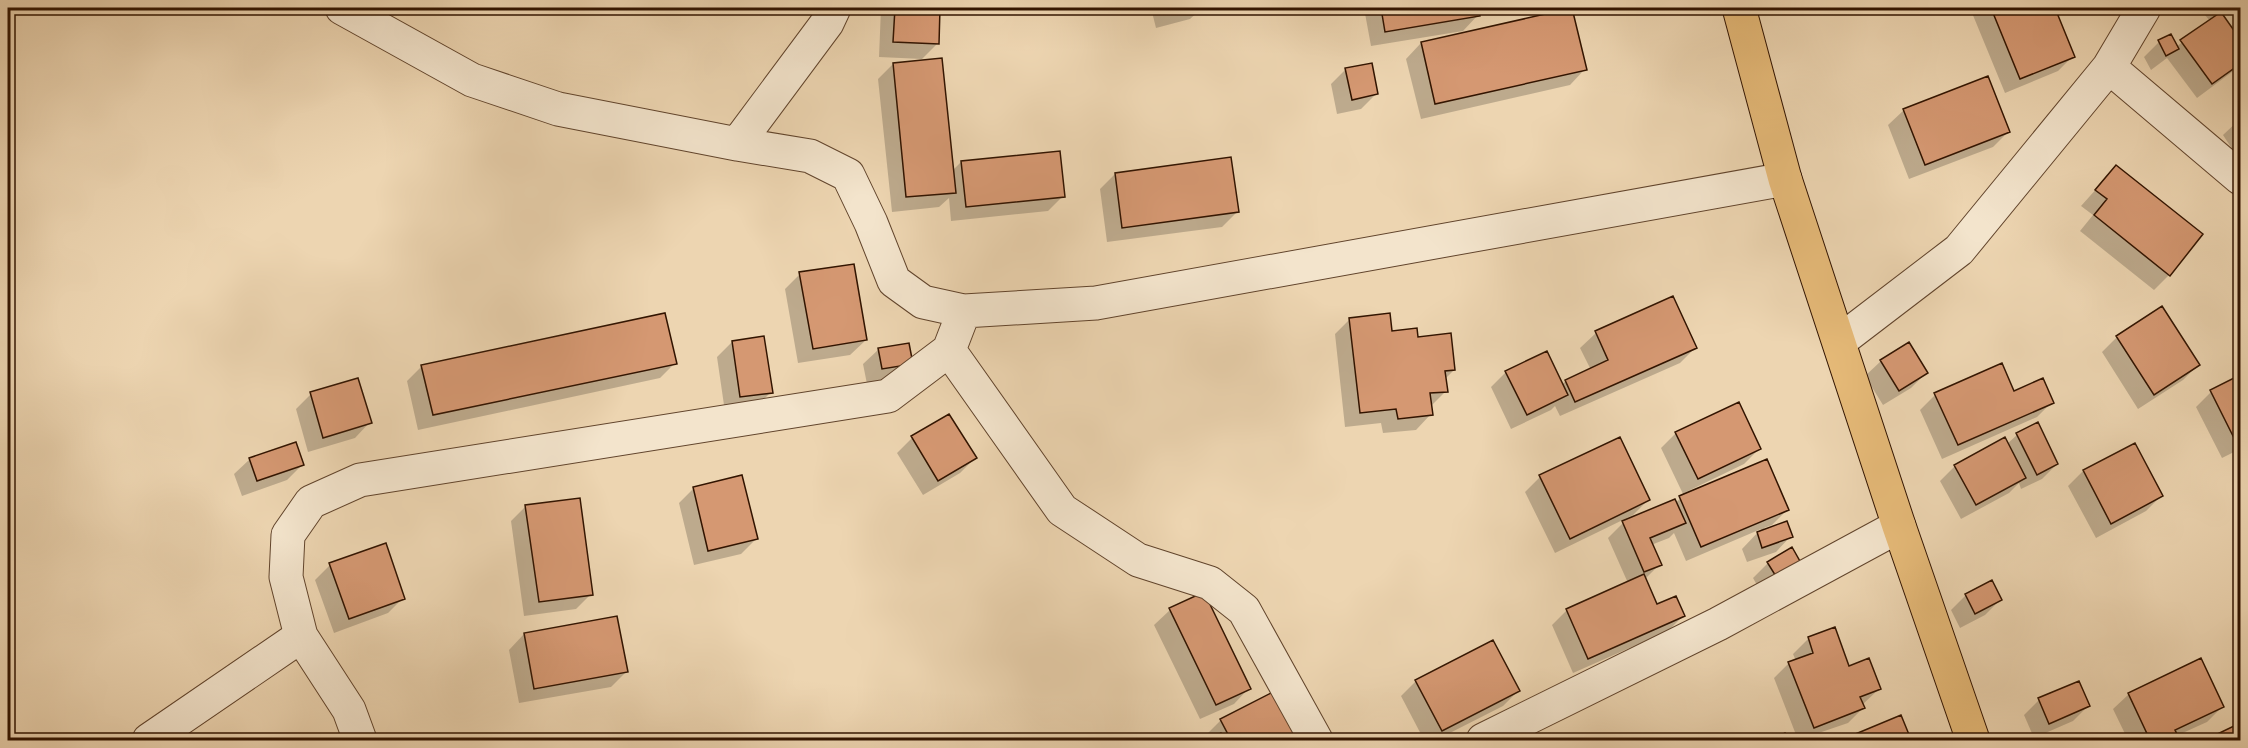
<svg xmlns="http://www.w3.org/2000/svg" width="2248" height="748" font-family="'IM FELL Great Primer',serif">
  <style>
    .shadow { fill: #0003 }
    .building { fill: #d59872; stroke: #321400; stroke-width: 1.5 }
    .lines { fill: none; stroke-linecap: round; stroke-linejoin: round }
    .minor-casing { stroke: #61442c; stroke-width: 35 }
    .major-casing { stroke: #321400; stroke-width: 35 }
    .minor { stroke: #f3e4cc; stroke-width: 33 }
    .major { stroke: #e6ba78; stroke-width: 33 }
  </style>
  <rect width="100%" height="100%" fill="#edd5b1"/>
  <filter id="stains"><feTurbulence type="fractalNoise" baseFrequency=".00333" numOctaves="4"/><feColorMatrix values="0 0 0 0 .2 0 0 0 0 .09 0 0 0 0 .02 0 0 0 .5 -.17"/></filter>
  <radialGradient id="worn" r=".72"><stop offset=".6" stop-color="#630" stop-opacity="0"/><stop offset="1" stop-color="#630" stop-opacity=".3"/></radialGradient>
  <path class="shadow" d="M 881,8 L 939,8 L 938,43 L 922,59 L 879,57 Z
    M 1151,8 L 1202,8 L 1190,19 L 1156,28 Z
    M 1338,8 L 1360,8 L 1356,12 L 1339,15 Z
    M 1364,8 L 1477,8 L 1478,15 L 1463,31 L 1371,46 Z
    M 1970,8 L 2053,8 L 2073,56 L 2058,71 L 2005,93 Z
    M 2199,8 L 2229,8 L 2221,15 L 2240,42 L 2240,66 L 2197,98 L 2167,58 L 2151,70 L 2144,57 L 2159,42 L 2176,47 L 2210,21 Z
    M 1421,43 L 1585,69 L 1570,85 L 1421,119 L 1406,59 Z
    M 893,64 L 952,171 L 961,162 L 1063,196 L 1048,211 L 951,221 L 949,198 L 939,207 L 892,212 L 878,79 Z
    M 1346,69 L 1376,94 L 1361,109 L 1337,114 L 1331,84 Z
    M 1904,110 L 2008,132 L 1993,147 L 1909,179 L 1888,125 Z
    M 2240,119 L 2240,161 L 2223,135 Z
    M 2116,167 L 2169,275 L 2154,290 L 2080,231 L 2093,215 L 2081,206 Z
    M 1115,174 L 1237,212 L 1222,227 L 1107,242 L 1100,189 Z
    M 800,274 L 866,340 L 850,355 L 798,363 L 785,289 Z
    M 1672,298 L 1695,348 L 1680,363 L 1560,416 L 1555,406 L 1551,410 L 1511,429 L 1491,387 L 1506,372 L 1561,385 L 1566,381 L 1591,370 L 1580,348 L 1596,333 Z
    M 1350,319 L 1416,339 L 1454,370 L 1445,379 L 1446,391 L 1430,407 L 1431,414 L 1416,430 L 1383,433 L 1381,423 L 1345,427 L 1335,334 Z
    M 2117,337 L 2198,365 L 2183,380 L 2138,409 L 2102,352 Z
    M 732,342 L 771,392 L 756,407 L 725,412 L 717,357 Z
    M 1908,344 L 1926,373 L 1911,388 L 1883,405 L 1865,376 L 1881,361 Z
    M 908,345 L 896,379 L 867,384 L 863,364 L 879,349 Z
    M 675,363 L 660,378 L 418,430 L 407,381 L 422,366 Z
    M 2240,377 L 2240,449 L 2222,458 L 2196,407 L 2211,392 Z
    M 2013,393 L 2052,402 L 2037,417 L 1942,459 L 1920,410 L 1935,395 Z
    M 311,394 L 370,422 L 355,438 L 308,452 L 296,409 Z
    M 949,416 L 975,458 L 960,473 L 923,495 L 897,453 L 912,438 Z
    M 2037,424 L 2057,464 L 2042,479 L 2021,489 L 2019,483 L 2009,493 L 1961,519 L 1940,481 L 1955,466 L 2007,444 L 2017,435 Z
    M 1676,433 L 1759,449 L 1744,464 L 1684,493 L 1685,495 L 1787,510 L 1772,525 L 1764,528 L 1765,531 L 1791,536 L 1776,552 L 1747,562 L 1742,549 L 1761,529 L 1686,561 L 1674,533 L 1669,538 L 1651,545 L 1660,564 L 1645,579 L 1656,606 L 1683,616 L 1668,631 L 1573,673 L 1552,625 L 1567,610 L 1628,583 L 1608,538 L 1625,521 L 1675,503 L 1684,496 L 1661,448 Z
    M 250,459 L 302,465 L 287,480 L 242,496 L 234,474 Z
    M 2083,471 L 2161,496 L 2146,511 L 2096,538 L 2068,486 Z
    M 1540,477 L 1648,500 L 1633,515 L 1555,553 L 1525,492 Z
    M 694,488 L 756,539 L 741,554 L 694,565 L 679,503 Z
    M 526,506 L 591,594 L 576,609 L 524,616 L 511,521 Z
    M 1768,563 L 1799,563 L 1761,592 L 1753,578 Z
    M 330,565 L 403,598 L 388,613 L 334,633 L 315,580 Z
    M 1203,594 L 1249,688 L 1234,704 L 1200,719 L 1154,625 L 1170,610 Z
    M 1966,595 L 2000,600 L 1985,615 L 1960,628 L 1951,610 Z
    M 616,618 L 626,672 L 611,687 L 519,703 L 509,650 L 524,634 Z
    M 1834,629 L 1849,667 L 1879,689 L 1862,705 L 1863,708 L 1848,723 L 1798,740 L 1774,678 L 1789,663 L 1796,661 L 1793,654 L 1808,639 Z
    M 1416,681 L 1518,691 L 1503,706 L 1436,740 L 1424,740 L 1401,696 Z
    M 1272,694 L 1296,740 L 1209,740 L 1206,735 L 1221,720 Z
    M 2129,694 L 2222,707 L 2207,722 L 2176,736 L 2178,740 L 2128,740 L 2113,709 Z
    M 2039,700 L 2088,706 L 2073,721 L 2034,738 L 2024,715 Z
    M 1900,717 L 1908,736 L 1904,740 L 1845,740 Z
    M 2237,726 L 2240,733 L 2240,740 L 2209,740 Z"/>
  <path class="building" d="M 895,8 L 940,8 L 939,44 L 893,42 Z
    M 1169,8 L 1195,8 L 1171,14 Z
    M 1381,8 L 1478,8 L 1480,16 L 1385,32 Z
    M 1572,8 L 1587,70 L 1435,104 L 1421,42 Z
    M 1991,8 L 2055,8 L 2075,57 L 2020,79 Z
    M 2221,12 L 2240,39 L 2240,64 L 2212,84 L 2180,40 Z
    M 2171,34 L 2179,49 L 2166,56 L 2158,40 Z
    M 942,58 L 956,193 L 906,197 L 893,63 Z
    M 1372,63 L 1378,94 L 1352,100 L 1345,68 Z
    M 1988,76 L 2010,132 L 1925,165 L 1903,109 Z
    M 1060,151 L 1065,197 L 966,207 L 961,161 Z
    M 1231,157 L 1239,212 L 1122,228 L 1115,173 Z
    M 2116,165 L 2203,234 L 2170,276 L 2094,215 L 2107,199 L 2095,190 Z
    M 854,264 L 867,340 L 813,349 L 799,272 Z
    M 1673,296 L 1697,348 L 1575,402 L 1565,380 L 1608,360 L 1595,331 Z
    M 2162,306 L 2200,365 L 2154,395 L 2116,336 Z
    M 665,313 L 677,364 L 433,415 L 421,365 Z
    M 1390,313 L 1392,331 L 1417,328 L 1418,337 L 1451,333 L 1455,370 L 1445,371 L 1448,392 L 1430,393 L 1433,415 L 1398,419 L 1396,409 L 1360,413 L 1349,318 Z
    M 764,336 L 773,393 L 740,397 L 732,341 Z
    M 1909,342 L 1928,373 L 1899,391 L 1880,360 Z
    M 909,343 L 913,364 L 882,369 L 878,348 Z
    M 1547,351 L 1568,395 L 1527,415 L 1505,371 Z
    M 2002,363 L 2014,391 L 2043,378 L 2054,403 L 1958,445 L 1934,393 Z
    M 2240,375 L 2240,442 L 2237,444 L 2210,390 Z
    M 358,378 L 372,423 L 323,438 L 310,392 Z
    M 1739,402 L 1761,449 L 1698,479 L 1675,432 Z
    M 949,414 L 977,458 L 938,481 L 911,436 Z
    M 2038,422 L 2058,464 L 2037,475 L 2016,433 Z
    M 1620,437 L 1650,500 L 1570,539 L 1539,475 Z
    M 2005,437 L 2026,478 L 1976,505 L 1954,465 Z
    M 296,442 L 304,465 L 257,481 L 249,458 Z
    M 2135,443 L 2163,496 L 2111,524 L 2083,470 Z
    M 1767,459 L 1789,510 L 1701,547 L 1679,496 Z
    M 742,475 L 758,539 L 708,551 L 693,487 Z
    M 580,498 L 593,595 L 539,602 L 525,505 Z
    M 1675,499 L 1686,523 L 1650,538 L 1662,565 L 1644,572 L 1622,521 Z
    M 1787,521 L 1793,537 L 1762,548 L 1757,532 Z
    M 386,543 L 405,599 L 349,619 L 329,563 Z
    M 1792,547 L 1801,563 L 1777,578 L 1767,562 Z
    M 1644,574 L 1657,604 L 1676,596 L 1685,616 L 1588,659 L 1566,609 Z
    M 1992,580 L 2002,600 L 1975,614 L 1965,594 Z
    M 1204,592 L 1251,689 L 1216,705 L 1169,608 Z
    M 617,616 L 628,672 L 534,689 L 524,633 Z
    M 1835,627 L 1849,666 L 1869,658 L 1881,689 L 1860,697 L 1865,708 L 1814,728 L 1788,662 L 1813,653 L 1808,637 Z
    M 1493,640 L 1520,691 L 1442,731 L 1415,680 Z
    M 2201,658 L 2224,707 L 2175,730 L 2180,740 L 2150,740 L 2128,693 Z
    M 2079,681 L 2090,706 L 2049,724 L 2038,698 Z
    M 1273,692 L 1298,740 L 1231,740 L 1220,719 Z
    M 1901,715 L 1910,737 L 1901,740 L 1841,740 Z
    M 2238,724 L 2240,730 L 2240,740 L 2205,740 Z
    M 1221,733 L 1225,740 L 1208,740 Z
    M 1785,733 L 1790,740 L 1772,740 Z"/>
  <g class="lines">
    <defs>
      <path id="minor" d="M 342,8 L 472,80 L 558,109 L 737,144 L 810,156 L 848,175 L 871,223 L 894,281 L 923,302 L 964,311 L 1096,303 L 1785,179
        M 2109,67 L 2240,178
        M 737,144 L 827,23 L 834,8
        M 1840,341 L 1959,250 L 2109,67 L 2144,8
        M 949,350 L 1062,510 L 1138,560 L 1210,583 L 1244,610 L 1316,740
        M 149,740 L 301,636
        M 360,740 L 349,710 L 301,636 L 286,577 L 288,535 L 311,502 L 360,480 L 888,396 L 949,350 L 964,311
        M 1483,740 L 1718,624 L 1899,526"/>
      <path id="major" d="M 1739,8 L 1785,179 L 1899,526 L 1973,740"/>
    </defs>
    <use href="#minor" class="minor-casing"/>
    <use href="#major" class="major-casing"/>
    <use href="#minor" class="minor"/>
    <use href="#major" class="major"/>
  </g>
  <rect width="2248" height="748" fill="none" stroke="#edd5b1" stroke-width="30"/>
  <rect x="9" y="9" width="2230" height="730" fill="none" stroke="#321400" stroke-width="3"/>
  <rect x="15" y="15" width="2218" height="718" fill="none" stroke="#321400" stroke-width="1.5"/>
  <rect width="100%" height="100%" filter="url(#stains)"/>
  <rect width="100%" height="100%" fill="url(#worn)"/>
</svg>
